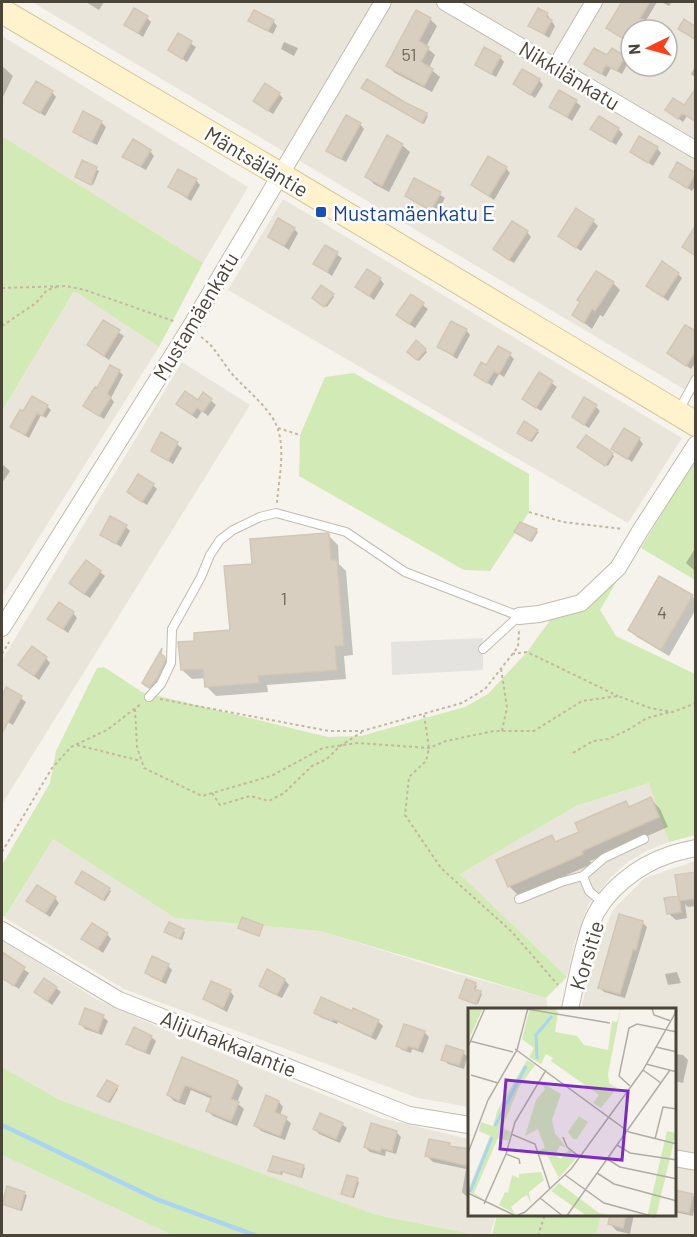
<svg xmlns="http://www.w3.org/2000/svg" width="697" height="1237" font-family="Barlow,sans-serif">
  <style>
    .residential { fill: #eae5da; fill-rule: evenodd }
    .green { fill: #d2eab5 }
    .parking { fill: #e5e3e0 }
    .shadow { fill: #0003 }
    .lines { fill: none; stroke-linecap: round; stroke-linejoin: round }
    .stream { stroke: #a9d4f2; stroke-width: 4.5 }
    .building { fill: #d8cfc1; stroke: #d3c7b4; stroke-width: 1.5 }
    .lane-casing { stroke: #c2bbae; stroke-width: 10 }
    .street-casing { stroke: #c2bbae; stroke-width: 18 }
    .secondary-casing { stroke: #d6c79b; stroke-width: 26 }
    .path { stroke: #c4b79f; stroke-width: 2; stroke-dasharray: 3 3; stroke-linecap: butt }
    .lane { stroke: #fff; stroke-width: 8 }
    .street { stroke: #fff; stroke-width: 16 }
    .secondary { stroke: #fff3cd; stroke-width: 24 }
    .transit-dot { fill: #1a4fb4; stroke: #fff; stroke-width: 2 }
    .labels { text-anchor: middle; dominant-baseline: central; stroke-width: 5; stroke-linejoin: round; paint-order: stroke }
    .number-label { font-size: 18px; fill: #6e675b }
    .street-label { font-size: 21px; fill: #4b4439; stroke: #fff }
    .transit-label { font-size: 21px; fill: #164399; stroke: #fff; text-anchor: start }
    .inset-river { fill: none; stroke: #a9d4f2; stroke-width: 3 }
    .inset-road { fill: none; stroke: #b2ada4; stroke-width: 1.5 }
    .view { fill: #7b2cbf; fill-opacity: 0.15; stroke: #7b2cbf; stroke-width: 3 }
    .inset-edge { fill: none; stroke: #4b4439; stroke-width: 3 }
  </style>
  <rect width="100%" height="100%" fill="#f6f3ec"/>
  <path class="residential" d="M 32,2 L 695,2 L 695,397 L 694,395 ZM 631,30 L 667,30 L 667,66 L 631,66 Z
    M 2,36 L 248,187 L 203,263 L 2,136 Z
    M 283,199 L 682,438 L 628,523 L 228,290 Z
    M 74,291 L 159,347 L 2,596 L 2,411 Z
    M 182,362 L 250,405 L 2,804 L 2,660 Z
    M 650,783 L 669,842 L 648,850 L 628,862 L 611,877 L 588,905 L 575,941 L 567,977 L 460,874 L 576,806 Z
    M 53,839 L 175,918 L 320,931 L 455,973 L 546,998 L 548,1009 L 469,1009 L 469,1107 L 418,1098 L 124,989 L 5,918 Z
    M 695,861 L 695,1235 L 596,1235 L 601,1215 L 674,1214 L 674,1009 L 581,1009 L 596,948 L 613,910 L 645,878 Z
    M 2,940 L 96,999 L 165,1030 L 381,1118 L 469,1139 L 469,1214 L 496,1215 L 490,1235 L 477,1235 L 377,1215 L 60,1100 L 2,1067 Z
    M 2,1155 L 172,1235 L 2,1235 Z"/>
  <path class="green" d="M 2,136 L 203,263 L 159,347 L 74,291 L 2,411 Z
    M 354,373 L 529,474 L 529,512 L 490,571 L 464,570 L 299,476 L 300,435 L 325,377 Z
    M 695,459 L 695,580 L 641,548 Z
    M 618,579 L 600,610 L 616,636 L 695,674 L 695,835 L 669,842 L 649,783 L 576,806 L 460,874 L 567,977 L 546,998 L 320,931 L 175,918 L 53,839 L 5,917 L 2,915 L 2,865 L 50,783 L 56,751 L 97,668 L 104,667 L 142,692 L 328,737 L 361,736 L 465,707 L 488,694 L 527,652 L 551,619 Z
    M 2,1067 L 60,1100 L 377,1215 L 477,1235 L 172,1235 L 2,1155 Z
    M 497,1215 L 497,1214 L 601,1215 L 596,1235 L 492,1235 Z"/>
  <path class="parking" d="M 483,638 L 483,670 L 392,675 L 391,642 Z"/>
  <path class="shadow" d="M 86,2 L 104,2 L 99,10 Z
    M 624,2 L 657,2 L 645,22 L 650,27 L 649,30 L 631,30 L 631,35 L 627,41 L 608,28 Z
    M 661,2 L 672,2 L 669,6 Z
    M 547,14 L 555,26 L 549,38 L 530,25 Z
    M 147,18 L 151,22 L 143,37 L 126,25 Z
    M 430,19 L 437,26 L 426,47 L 435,55 L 429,68 L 440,77 L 432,92 L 395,73 L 388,66 Z
    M 250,20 L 273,21 L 277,26 L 273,34 L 255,25 Z
    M 178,35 L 196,47 L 187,62 L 169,50 Z
    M 284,42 L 298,48 L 294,56 L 281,49 Z
    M 500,57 L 504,62 L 496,77 L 476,65 Z
    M 608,57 L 624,57 L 629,61 L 622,74 L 611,68 L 606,77 L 586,64 Z
    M 696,65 L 696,78 L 691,74 Z
    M 2,66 L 13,76 L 2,99 Z
    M 539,80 L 543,85 L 535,98 L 515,84 Z
    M 365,89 L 406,105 L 428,116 L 424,124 Z
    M 52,92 L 56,97 L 45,116 L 25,103 Z
    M 279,94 L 283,98 L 273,114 L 259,105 Z
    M 576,102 L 581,106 L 572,121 L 551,106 Z
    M 696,103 L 696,122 L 687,116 L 683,122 L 672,114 Z
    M 101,122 L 106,127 L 97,145 L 79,136 L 75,132 Z
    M 360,124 L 364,129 L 346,162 L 333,155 L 328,151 Z
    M 592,129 L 618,129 L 623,134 L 616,145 Z
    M 402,145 L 410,152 L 389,192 L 374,184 L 367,177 Z
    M 657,148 L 661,153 L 653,166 L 632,152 Z
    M 150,151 L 154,156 L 146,170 L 129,161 L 124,156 Z
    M 83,162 L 99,171 L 93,185 L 76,177 Z
    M 506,168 L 510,173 L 494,200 L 472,185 Z
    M 695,174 L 696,185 L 692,191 L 671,177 Z
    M 196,180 L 200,185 L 191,201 L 170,187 Z
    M 415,180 L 445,198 L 436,214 L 406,196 Z
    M 593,221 L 598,226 L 581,251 L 560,236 Z
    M 294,229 L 298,233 L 289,250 L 270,237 Z
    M 527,232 L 531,237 L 514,263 L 500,254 Z
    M 325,247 L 342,258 L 332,276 L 315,264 Z
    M 678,274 L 682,278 L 668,301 L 648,286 Z
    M 380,279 L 384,284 L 374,300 L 357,287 Z
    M 613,283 L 620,290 L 603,317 L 600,315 L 592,329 L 573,314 L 581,302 Z
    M 333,295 L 334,297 L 327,307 L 316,300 Z
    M 411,296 L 428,309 L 415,328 L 403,320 Z
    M 103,322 L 124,336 L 109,360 L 88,345 Z
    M 466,330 L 470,335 L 457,359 L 439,347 Z
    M 696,333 L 696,362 L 691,369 L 669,353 Z
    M 416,343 L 427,352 L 419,361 L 409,352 Z
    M 510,355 L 514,359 L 504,377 L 499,374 L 492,386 L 476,375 Z
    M 119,371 L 123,375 L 111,398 L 114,402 L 104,419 L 89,409 L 98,390 Z
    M 540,374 L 557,387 L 541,411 L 524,399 Z
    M 203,394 L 216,405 L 208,416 L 202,411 L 197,419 L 182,408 L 198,402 Z
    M 47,406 L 51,410 L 46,418 L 41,415 L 29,438 L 12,427 Z
    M 596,407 L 600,411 L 589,428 L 578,421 Z
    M 537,431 L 539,432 L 532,442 L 521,434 Z
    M 162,434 L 182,448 L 173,464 L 153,451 Z
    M 586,437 L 614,456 L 608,466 L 581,449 Z
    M 639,439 L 643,444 L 632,462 L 613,449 Z
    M 2,464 L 10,471 L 2,483 Z
    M 153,485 L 157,489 L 147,505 L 133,496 Z
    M 126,527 L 130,531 L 121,547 L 101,534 Z
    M 536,530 L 538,532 L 532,542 L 518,534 Z
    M 328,535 L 338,545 L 339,564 L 346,571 L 353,655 L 344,656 L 346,679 L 267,685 L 268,692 L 216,696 L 206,686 L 206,678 L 192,679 L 182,670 L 196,642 L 231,631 L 254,565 Z
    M 694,550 L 696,551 L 696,572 L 686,563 Z
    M 100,572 L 105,576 L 90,598 L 75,588 Z
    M 692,596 L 696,600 L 696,609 L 669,656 L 637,637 L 629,630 Z
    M 73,613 L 77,618 L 68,633 L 49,619 Z
    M 162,650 L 162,657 L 166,660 L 166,664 L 157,682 L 151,689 L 144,682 Z
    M 46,658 L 50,663 L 39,680 L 20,665 Z
    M 7,689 L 26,702 L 13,725 L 2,719 L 2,699 Z
    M 651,799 L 660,809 L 668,827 L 590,861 L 592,864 L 519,896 L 509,886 L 498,861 L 552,837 L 557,843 L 580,833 L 625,802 L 631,808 Z
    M 83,873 L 111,891 L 105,901 L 78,885 Z
    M 696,873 L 696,906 L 688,907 L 685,904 L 687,918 L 676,920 L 668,913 L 678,898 L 681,901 L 677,876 Z
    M 55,898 L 59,903 L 50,917 L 33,905 Z
    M 642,922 L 647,927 L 625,998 L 604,992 L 599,987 Z
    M 183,930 L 185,932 L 182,940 L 168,934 Z
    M 107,934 L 111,939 L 103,953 L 83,939 Z
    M 5,956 L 29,973 L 19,989 L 10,983 L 5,979 L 6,977 L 2,974 L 2,962 Z
    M 168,966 L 172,970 L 166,984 L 151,977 L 146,972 Z
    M 267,971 L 285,980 L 289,985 L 282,998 L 265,990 L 261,985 Z
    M 677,972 L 681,983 L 668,985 L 665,974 Z
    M 475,984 L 477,986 L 475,991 L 482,994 L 478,1004 L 463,999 Z
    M 56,988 L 61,992 L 52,1005 L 36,992 Z
    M 230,991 L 234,996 L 227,1012 L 210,1003 L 205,999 Z
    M 316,1012 L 378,1021 L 383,1026 L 376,1040 L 338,1022 L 337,1024 L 320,1017 Z
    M 103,1017 L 108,1021 L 102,1035 L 85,1029 L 81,1024 Z
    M 424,1032 L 429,1037 L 423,1053 L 412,1049 L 411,1053 L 402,1050 L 398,1046 Z
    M 151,1037 L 156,1041 L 150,1055 L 133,1048 L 128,1043 Z
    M 463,1052 L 467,1057 L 464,1069 L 448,1064 L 443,1059 Z
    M 674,1054 L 683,1055 L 688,1060 L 683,1083 L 674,1081 Z
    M 183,1059 L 237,1082 L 243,1088 L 237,1103 L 244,1109 L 237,1126 L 213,1116 L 207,1110 L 212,1099 L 191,1090 L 185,1105 L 174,1101 L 168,1095 Z
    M 117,1087 L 118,1089 L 110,1103 L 101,1097 Z
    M 279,1102 L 283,1107 L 280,1115 L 291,1123 L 285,1140 L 261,1131 L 256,1126 Z
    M 342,1124 L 347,1128 L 340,1143 L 319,1134 L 315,1129 Z
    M 372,1125 L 397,1133 L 401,1137 L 396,1154 L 386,1151 L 385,1156 L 370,1152 L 365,1147 Z
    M 449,1145 L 452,1148 L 469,1151 L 469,1199 L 462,1192 L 466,1169 L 433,1162 L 427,1156 Z
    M 303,1166 L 305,1168 L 302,1178 L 283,1172 L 282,1175 L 270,1170 Z
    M 357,1180 L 359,1182 L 354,1198 L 345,1196 L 343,1194 Z
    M 8,1188 L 27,1195 L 22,1211 L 3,1203 Z
    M 674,1191 L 692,1195 L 696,1198 L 693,1216 L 674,1212 Z
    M 611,1214 L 634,1214 L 630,1234 L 617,1231 L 610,1224 Z"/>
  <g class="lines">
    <path class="stream" d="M 2,1125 L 156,1199 L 257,1236"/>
  </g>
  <path class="building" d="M 622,2 L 650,2 L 640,18 L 647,22 L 642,30 L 628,29 L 622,38 L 606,28 Z
    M 134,8 L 148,16 L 138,33 L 124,25 Z
    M 538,8 L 548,13 L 546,17 L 552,20 L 544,34 L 528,26 Z
    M 254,10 L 274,20 L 268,31 L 248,21 Z
    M 416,10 L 431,18 L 419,41 L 429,47 L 421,62 L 433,69 L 424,86 L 386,66 Z
    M 684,19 L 696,27 L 696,40 L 678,29 Z
    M 178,33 L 192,41 L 182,59 L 168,50 Z
    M 484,47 L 501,56 L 491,74 L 475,65 Z
    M 594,48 L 607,55 L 612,48 L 625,56 L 617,71 L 606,65 L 601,74 L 584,64 Z
    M 522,69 L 540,79 L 530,95 L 513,84 Z
    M 367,79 L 406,103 L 427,113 L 422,123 L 361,88 Z
    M 36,81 L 53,91 L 40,113 L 23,103 Z
    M 265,83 L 280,93 L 268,111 L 253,101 Z
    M 696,88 L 696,122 L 682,113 L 678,119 L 665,110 L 673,98 L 684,105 Z
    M 559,90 L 577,100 L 567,117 L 549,107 Z
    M 83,111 L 102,121 L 92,142 L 73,132 Z
    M 346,115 L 361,123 L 341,159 L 326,151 Z
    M 599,116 L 619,128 L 611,142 L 590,129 Z
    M 387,135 L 403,144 L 382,186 L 365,177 Z
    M 639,136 L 658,147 L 648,163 L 630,152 Z
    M 133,139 L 151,150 L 141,166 L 122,157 Z
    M 488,156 L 507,167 L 489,196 L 471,185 Z
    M 82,160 L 97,167 L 91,185 L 75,177 Z
    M 677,162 L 696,173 L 687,188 L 669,177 Z
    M 178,169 L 197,179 L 187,197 L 168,187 Z
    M 414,178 L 441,192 L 431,211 L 405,196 Z
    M 576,208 L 594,220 L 576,248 L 558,236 Z
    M 278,218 L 295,228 L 284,246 L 268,237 Z
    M 512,221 L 528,231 L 509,260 L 493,249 Z
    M 696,225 L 696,256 L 682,247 Z
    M 325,245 L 338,252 L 327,272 L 313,264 Z
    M 662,261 L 679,273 L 663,297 L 646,286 Z
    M 367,269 L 381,278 L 369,296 L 355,287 Z
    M 596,271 L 614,282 L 595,311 L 592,309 L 584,323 L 572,315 L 580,302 L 577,300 Z
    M 321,285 L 334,294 L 324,307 L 312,298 Z
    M 411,294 L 424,303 L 409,324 L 396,315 Z
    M 103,320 L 120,330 L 104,356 L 87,345 Z
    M 451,321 L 467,329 L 453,355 L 437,347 Z
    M 685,325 L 696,331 L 696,351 L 686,366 L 667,353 Z
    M 416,340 L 426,349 L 417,360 L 407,352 Z
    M 498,346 L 511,353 L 499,374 L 494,371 L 487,383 L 474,375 L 481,362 L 486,365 Z
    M 110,365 L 120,370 L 107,394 L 111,397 L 99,416 L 83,406 L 95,387 L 97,388 Z
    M 539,372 L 553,381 L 536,408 L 522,399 Z
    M 185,391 L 198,400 L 203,392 L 212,399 L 203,412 L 197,408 L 192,415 L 176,404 Z
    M 32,396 L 48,405 L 42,416 L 37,413 L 25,435 L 10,427 L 20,410 L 23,411 Z
    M 584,397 L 597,405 L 584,425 L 572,417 Z
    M 524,421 L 538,430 L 530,441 L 517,433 Z
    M 624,428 L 640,438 L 627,459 L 611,449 Z
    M 161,432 L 178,442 L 168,461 L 151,451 Z
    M 586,435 L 613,453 L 605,466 L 577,447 Z
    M 138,474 L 154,484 L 142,502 L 127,492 Z
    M 110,516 L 127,525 L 116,544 L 100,535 Z
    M 520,522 L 537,529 L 530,541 L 514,532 Z
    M 327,533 L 329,534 L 331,560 L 337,560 L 344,646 L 335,646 L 337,670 L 258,676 L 259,683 L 205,687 L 203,669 L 181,670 L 178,642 L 194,641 L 194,633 L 230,630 L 224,566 L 252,564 L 250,539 Z
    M 86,560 L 101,571 L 84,594 L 69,583 Z
    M 659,576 L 693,595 L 661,650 L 628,630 Z
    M 59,602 L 74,612 L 63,629 L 47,619 Z
    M 32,646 L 47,657 L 34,676 L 18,665 Z
    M 162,648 L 161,654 L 165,657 L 165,661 L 156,680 L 149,688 L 142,683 Z
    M 6,687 L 22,696 L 2,733 L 2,696 Z
    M 651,797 L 659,817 L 582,851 L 583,854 L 508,887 L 496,860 L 552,835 L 555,842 L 579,832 L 575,823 L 626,801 L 629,807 Z
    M 82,871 L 110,888 L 103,900 L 75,883 Z
    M 696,872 L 696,898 L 679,901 L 675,875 Z
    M 37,885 L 56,897 L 45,913 L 26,901 Z
    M 679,896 L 681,912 L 667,914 L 664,898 Z
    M 619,914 L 643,921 L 636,950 L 633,949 L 620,994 L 598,988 Z
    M 242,917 L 263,925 L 259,936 L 238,928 Z
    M 169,922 L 184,929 L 180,939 L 164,932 Z
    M 92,923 L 108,933 L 98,949 L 81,939 Z
    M 2,952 L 25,967 L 14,986 L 2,978 Z
    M 152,956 L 169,964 L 161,981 L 145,973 Z
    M 267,969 L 285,979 L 277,995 L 259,986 Z
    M 44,978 L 57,987 L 47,1001 L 34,992 Z
    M 466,979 L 476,983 L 474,989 L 481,991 L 476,1004 L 459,998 Z
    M 211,981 L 231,990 L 223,1008 L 203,999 Z
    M 321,997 L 352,1011 L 353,1008 L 379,1020 L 371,1036 L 333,1019 L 332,1021 L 314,1013 Z
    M 85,1008 L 104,1015 L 98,1032 L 79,1024 Z
    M 404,1024 L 425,1031 L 418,1049 L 408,1046 L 406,1050 L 396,1046 Z
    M 134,1027 L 152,1036 L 145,1052 L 126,1044 Z
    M 446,1045 L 464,1051 L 459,1065 L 441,1060 Z
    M 182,1057 L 238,1081 L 231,1099 L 239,1102 L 231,1121 L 206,1111 L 212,1096 L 185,1085 L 179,1101 L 167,1095 Z
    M 107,1080 L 118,1086 L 108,1102 L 97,1096 Z
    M 266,1095 L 279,1101 L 275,1112 L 287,1117 L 280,1136 L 254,1126 Z
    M 320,1113 L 343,1123 L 336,1139 L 313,1129 Z
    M 371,1123 L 397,1131 L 392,1151 L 382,1148 L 380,1152 L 364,1147 Z
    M 429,1139 L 450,1143 L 449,1146 L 469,1149 L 469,1166 L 425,1156 Z
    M 273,1156 L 304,1165 L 300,1177 L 281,1171 L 280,1174 L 268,1171 Z
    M 347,1175 L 358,1178 L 352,1197 L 341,1194 Z
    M 7,1186 L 25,1192 L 20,1210 L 2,1204 Z
    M 675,1190 L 693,1194 L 689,1213 L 675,1210 Z
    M 610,1215 L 626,1215 L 623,1228 L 608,1224 Z"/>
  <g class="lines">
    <defs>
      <path id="lane" d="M 679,410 L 696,379
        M 149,697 L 161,684 L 171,663 L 172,629 L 201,577 L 210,555 L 220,540 L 233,530 L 260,517 L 276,513 L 346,532 L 405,572 L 519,616 L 483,649
        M 583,876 L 589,891 L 603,903
        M 519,899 L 561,882 L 583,876 L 604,858 L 644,839"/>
      <path id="street" d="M 445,2 L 696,150
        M 556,66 L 594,2
        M 519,616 L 539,614 L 581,603 L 618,568 L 640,531 L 696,444
        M 2,628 L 189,329 L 383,2
        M 2,930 L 119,1000 L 409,1115 L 469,1125
        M 570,1009 C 576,983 582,948 591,924 C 603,892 638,865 669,855 C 677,852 687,850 696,848
        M 674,1158 L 696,1162"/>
      <path id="secondary" d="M 2,11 L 279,174 L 696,424"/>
    </defs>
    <use href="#lane" class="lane-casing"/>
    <use href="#street" class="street-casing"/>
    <use href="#secondary" class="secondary-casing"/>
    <path class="path" d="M 2,288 L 66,286 L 85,290 L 176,322
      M 2,326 L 36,303 L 47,290 L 57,287
      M 201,337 C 216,347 222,363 234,376 C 246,389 262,402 272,417 C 288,441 279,475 277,503
      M 278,428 L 300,435
      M 529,512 L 563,522 L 623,529
      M 2,654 L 9,642
      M 512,654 L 527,652 L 618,696
      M 501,669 L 507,707 L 502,731
      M 160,699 L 329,731 L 362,731 L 462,703 L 485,689 L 518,647 L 519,631
      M 135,709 L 137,747 L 144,768 L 202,796 L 271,776 L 323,748 L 357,743 L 429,748 L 446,741 L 494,731 L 534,731 L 582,701 L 618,696 L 650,708 L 673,712 L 696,703
      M 424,715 L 429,748 L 426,761 L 409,777 L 405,815 L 441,868 L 512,932 L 558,985
      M 77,745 L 141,761
      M 573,753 L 593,741 L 608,739 L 626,731 L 647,718 L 670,712
      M 212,793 L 220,805 L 250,796 L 269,801 L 284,793 L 312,766 L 327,759 L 340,746 L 362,732
      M 2,852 L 52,768 L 71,747 L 107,730 L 142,703
      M 538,1236 L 545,1214"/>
    <use href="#lane" class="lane"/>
    <use href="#street" class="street"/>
    <use href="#secondary" class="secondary"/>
  </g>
  <rect class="transit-dot" x="315" y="206" width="12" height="12" rx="3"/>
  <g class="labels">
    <g class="number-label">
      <text x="409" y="54">51</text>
      <text x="284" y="598">1</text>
      <text x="662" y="612">4</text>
    </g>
    <g class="street-label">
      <text transform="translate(570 75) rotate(31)">Nikkilänkatu</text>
      <text transform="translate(257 161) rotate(31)">Mäntsäläntie</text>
      <text transform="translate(195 316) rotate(-59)">Mustamäenkatu</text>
      <text transform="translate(586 955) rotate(-73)">Korsitie</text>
      <text transform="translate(229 1043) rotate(22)">Alijuhakkalantie</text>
    </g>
    <g class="transit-label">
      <text x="333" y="212">Mustamäenkatu E</text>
    </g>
  </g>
  <g transform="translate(468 1008)">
    <rect width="208" height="208" fill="#f6f3ec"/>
    <path d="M 0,0 L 15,0 L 0,33 ZM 62,0 L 86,0 L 90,4 L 87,24 L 109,28 L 116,37 L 140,42 L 144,13 L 149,14 L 153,0 L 140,66 L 141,75 L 149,80 L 133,100 L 125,95 L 131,87 L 83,53 L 85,50 L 78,46 L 73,56 L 61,49 L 66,40 L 54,31 ZM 59,52 L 67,57 L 51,79 L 34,120 L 43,124 L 40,133 L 30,130 L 6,185 L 17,192 L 0,183 L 22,128 L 11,123 L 13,114 L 25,118 L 29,103 ZM 71,73 L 93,86 L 84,112 L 87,125 L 98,139 L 92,138 L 87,147 L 93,151 L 101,141 L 110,148 L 91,170 L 79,147 L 72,148 L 71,142 L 77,140 L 70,121 L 57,128 L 68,92 L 77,81 ZM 111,108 L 120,114 L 109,131 L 105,131 L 100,124 ZM 199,123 L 208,125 L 188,208 L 179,209 ZM 73,164 L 76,172 L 61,184 L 63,196 L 59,187 L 55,189 L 43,199 L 47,206 L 31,197 L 37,184 L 40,185 L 44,167 L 51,170 L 51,166 ZM 91,175 L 131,205 L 146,208 L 119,208 L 83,183 Z" fill="#d2eab5"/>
    <path class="inset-river" d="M 69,51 L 68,27 L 84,8M 27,118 L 58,58M 2,184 L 24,129"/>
    <path class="inset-road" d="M 184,0 L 186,7 L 203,13M 59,1 L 142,15M 2,33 L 45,44M 0,39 L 17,0M 188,39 L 209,44M 47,41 L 161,124 L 209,136M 178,56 L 209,64M 175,62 L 193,75M 3,67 L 30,75M 162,78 L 151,68 L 161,20 L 169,16 L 209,24M 43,126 L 67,136 L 82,181M 95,129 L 99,139 L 112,149M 187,131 L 195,99 L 209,101M 149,137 L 162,145 L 209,152M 0,145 L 20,92 L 49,42 L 60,0M 38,146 L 51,151 L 52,156M 139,151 L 152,159 L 209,171M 129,165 L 146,176 L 209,193M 97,167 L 136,195 L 187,209M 0,185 L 48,208 L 57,204 L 103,161 L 175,62 L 209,2M 72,190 L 96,209M 16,196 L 38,146 L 47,114 L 78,62M 98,209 L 202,62"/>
    <path class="view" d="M 38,72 L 160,83 L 154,152 L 32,141 Z"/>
    <rect width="208" height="208" class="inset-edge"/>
  </g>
  <rect width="697" height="1237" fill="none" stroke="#4b4439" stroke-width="6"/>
  <g transform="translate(649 48) rotate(265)"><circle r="28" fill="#ffffff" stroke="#b7b4b0" stroke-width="1.5"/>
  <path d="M0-4.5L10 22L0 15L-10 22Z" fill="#fc3f1d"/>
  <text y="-9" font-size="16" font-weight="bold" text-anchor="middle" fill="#4b4439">N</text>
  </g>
</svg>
